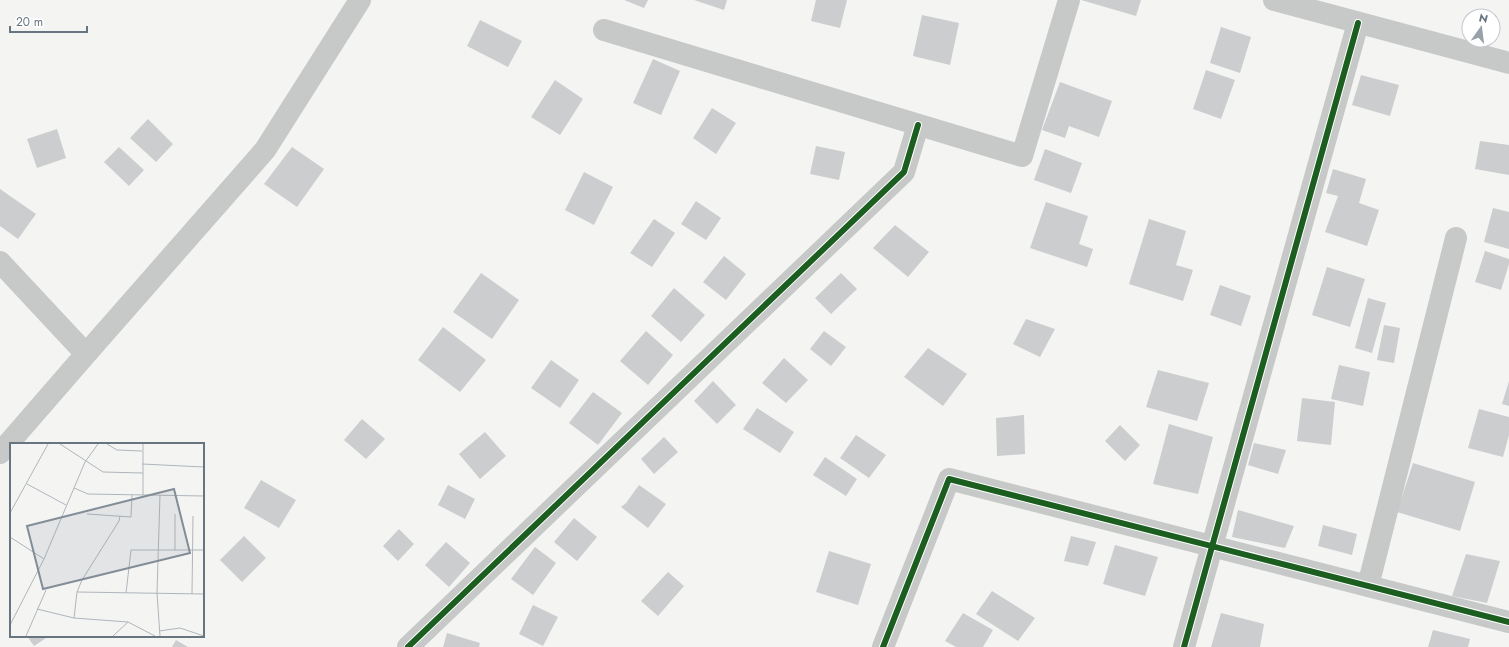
<svg xmlns="http://www.w3.org/2000/svg" width="1509" height="647" font-family="Jost,sans-serif">
  <style>
    .building { fill: #cccdce }
    .lines { fill: none; stroke-linecap: round; stroke-linejoin: round }
    .minor { stroke: #c7c9c9; stroke-width: 22 }
    .cycleway-casing { stroke: #fff; stroke-width: 8 }
    .cycleway { stroke: #1b5e20; stroke-width: 6 }
    .inset-road { fill: none; stroke: #afb6bb; stroke-width: 1 }
    .view { fill: #828d97; fill-opacity: 0.15; stroke: #828d97; stroke-width: 2 }
    .inset-edge { fill: none; stroke: #677581; stroke-width: 2 }
  </style>
  <rect width="100%" height="100%" fill="#f4f4f3"/>
  <path class="building" d="M 624,0 L 648,0 L 644,8 Z
    M 694,0 L 727,0 L 724,10 Z
    M 816,0 L 847,0 L 840,28 L 811,21 Z
    M 1081,0 L 1141,0 L 1136,16 Z
    M 922,15 L 959,23 L 950,65 L 913,56 Z
    M 480,20 L 522,41 L 508,67 L 467,46 Z
    M 1221,27 L 1251,37 L 1240,73 L 1210,63 Z
    M 653,59 L 680,71 L 661,115 L 633,103 Z
    M 1206,70 L 1235,80 L 1221,119 L 1193,109 Z
    M 1361,75 L 1399,85 L 1390,116 L 1352,105 Z
    M 555,80 L 583,99 L 560,135 L 531,117 Z
    M 1060,82 L 1112,101 L 1099,137 L 1069,126 L 1065,138 L 1042,130 Z
    M 712,108 L 736,123 L 716,154 L 693,138 Z
    M 148,119 L 173,144 L 156,162 L 130,138 Z
    M 57,129 L 66,158 L 37,168 L 27,139 Z
    M 1480,141 L 1509,145 L 1509,175 L 1475,169 Z
    M 816,146 L 845,152 L 839,180 L 810,174 Z
    M 119,147 L 144,170 L 129,186 L 104,162 Z
    M 292,147 L 324,169 L 297,207 L 264,184 Z
    M 1045,149 L 1082,163 L 1071,193 L 1034,180 Z
    M 1333,169 L 1366,179 L 1359,203 L 1379,210 L 1367,246 L 1325,232 L 1338,196 L 1326,193 Z
    M 584,172 L 613,187 L 594,225 L 565,210 Z
    M 0,189 L 36,214 L 18,239 L 0,226 Z
    M 696,201 L 721,218 L 706,240 L 681,224 Z
    M 1046,202 L 1088,216 L 1079,244 L 1093,249 L 1087,267 L 1030,248 Z
    M 1493,208 L 1509,212 L 1509,249 L 1484,242 Z
    M 654,219 L 675,233 L 652,267 L 630,253 Z
    M 1149,219 L 1186,231 L 1176,265 L 1193,270 L 1183,301 L 1129,284 Z
    M 895,225 L 929,252 L 908,277 L 873,248 Z
    M 1485,251 L 1509,259 L 1509,264 L 1501,290 L 1475,282 Z
    M 724,256 L 746,274 L 726,300 L 703,282 Z
    M 1327,267 L 1365,279 L 1350,327 L 1312,315 Z
    M 481,273 L 519,300 L 492,339 L 453,312 Z
    M 841,273 L 857,289 L 831,314 L 815,298 Z
    M 1220,285 L 1251,296 L 1241,326 L 1210,315 Z
    M 674,288 L 705,315 L 681,342 L 651,316 Z
    M 1368,298 L 1386,303 L 1372,353 L 1355,348 Z
    M 1026,319 L 1055,329 L 1040,357 L 1013,344 Z
    M 1384,325 L 1400,328 L 1394,363 L 1377,360 Z
    M 443,327 L 486,360 L 460,392 L 418,360 Z
    M 646,331 L 673,355 L 648,385 L 620,361 Z
    M 824,331 L 846,347 L 831,366 L 810,349 Z
    M 928,348 L 967,374 L 943,406 L 904,377 Z
    M 784,358 L 808,380 L 786,403 L 762,383 Z
    M 551,360 L 579,380 L 560,408 L 531,388 Z
    M 1339,365 L 1370,372 L 1363,406 L 1331,399 Z
    M 1158,370 L 1209,383 L 1197,421 L 1146,407 Z
    M 713,381 L 736,405 L 717,424 L 694,401 Z
    M 1509,381 L 1509,406 L 1502,404 Z
    M 593,392 L 622,413 L 598,445 L 569,423 Z
    M 1302,398 L 1335,402 L 1331,445 L 1297,441 Z
    M 757,408 L 794,432 L 780,453 L 743,429 Z
    M 1479,409 L 1509,417 L 1509,435 L 1503,457 L 1468,448 Z
    M 1024,415 L 1025,454 L 997,456 L 996,418 Z
    M 362,419 L 385,439 L 366,459 L 344,440 Z
    M 1169,424 L 1213,437 L 1198,494 L 1153,484 Z
    M 1120,425 L 1140,445 L 1125,461 L 1105,441 Z
    M 485,432 L 506,456 L 480,479 L 459,454 Z
    M 856,435 L 886,455 L 869,478 L 840,458 Z
    M 664,437 L 678,452 L 654,474 L 641,459 Z
    M 1254,443 L 1286,450 L 1278,474 L 1248,465 Z
    M 825,457 L 857,479 L 846,496 L 813,475 Z
    M 1413,463 L 1475,482 L 1460,531 L 1397,512 Z
    M 261,480 L 296,500 L 279,528 L 244,508 Z
    M 448,485 L 475,499 L 465,519 L 438,505 Z
    M 639,485 L 666,504 L 648,528 L 621,507 L 626,503 Z
    M 1238,510 L 1294,526 L 1285,548 L 1232,537 Z
    M 574,518 L 597,537 L 577,561 L 554,542 Z
    M 1323,525 L 1357,534 L 1352,555 L 1318,546 Z
    M 399,529 L 414,544 L 398,561 L 383,546 Z
    M 244,536 L 266,558 L 242,582 L 220,560 Z
    M 1071,536 L 1096,542 L 1088,566 L 1064,561 Z
    M 446,542 L 470,563 L 449,587 L 425,565 Z
    M 1115,545 L 1158,557 L 1145,596 L 1103,584 Z
    M 535,547 L 556,563 L 533,595 L 511,579 Z
    M 829,551 L 871,564 L 858,605 L 816,592 Z
    M 1466,554 L 1500,561 L 1487,603 L 1452,596 Z
    M 668,572 L 684,586 L 658,616 L 641,601 Z
    M 992,591 L 1035,618 L 1018,641 L 976,614 Z
    M 533,605 L 558,617 L 543,646 L 519,634 Z
    M 963,613 L 993,630 L 983,647 L 956,647 L 945,641 Z
    M 1221,613 L 1264,624 L 1260,647 L 1211,647 Z
    M 1433,630 L 1470,639 L 1468,647 L 1428,647 Z
    M 447,633 L 480,643 L 479,647 L 443,647 Z
    M 27,636 L 49,636 L 34,646 Z
    M 176,640 L 188,647 L 172,647 Z"/>
  <g class="lines">
    <path class="minor" d="M 1274,0 L 1509,63
      M 604,30 L 1022,156 L 1069,0
      M 0,262 L 86,354 L 0,453
      M 86,354 L 265,150 L 360,0
      M 1368,586 L 1456,238
      M 408,647 L 904,172 L 918,125
      M 883,647 L 949,479 L 1509,622
      M 1184,647 L 1358,23"/>
    <defs>
      <path id="cycleway" d="M 408,647 L 904,172 L 918,125
        M 883,647 L 949,479 L 1509,622
        M 1184,647 L 1358,23"/>
    </defs>
    <use href="#cycleway" class="cycleway-casing"/>
    <use href="#cycleway" class="cycleway"/>
  </g>
  <g transform="translate(10 443)">
    <rect width="194" height="194" fill="#f4f4f3"/>
    <path class="inset-road" d="M 50,1 L 93,29 L 133,30M 97,1 L 107,7 L 132,8M 132,21 L 194,24M 17,41 L 56,62M 64,45 L 78,51 L 194,53M 133,52 L 133,1M 0,70 L 38,1M 77,71 L 121,74 L 122,52M 0,94 L 34,116 L 0,182M 165,107 L 165,71M 34,116 L 75,19 L 88,1M 67,149 L 194,151M 116,150 L 121,107 L 194,107M 182,151 L 183,73M 27,166 L 64,175 L 118,179 L 145,193M 64,175 L 67,149 L 72,137 L 109,78 L 110,73M 149,188 L 170,185 L 194,193M 16,193 L 36,147M 103,193 L 118,179M 150,193 L 147,150 L 150,52"/>
    <path class="view" d="M 164,46 L 180,110 L 33,146 L 17,83 Z"/>
    <rect width="194" height="194" class="inset-edge"/>
  </g>
  <g transform="translate(1481 28) rotate(14)"><circle r="19" fill="#ffffff" stroke="#c2c8cd"/>
  <path d="M0-3L7 15L0 10L-7 15Z" fill="#98a1a9"/>
  <text y="-6" font-size="11" font-weight="bold" text-anchor="middle" fill="#677581">N</text>
  </g>
  <path d="M10 26v6h77v-6" fill="none" stroke="#677581" stroke-width="2"/>
  <text x="16" y="26" font-size="12" fill="#677581" stroke="#ffffff" stroke-width="3" paint-order="stroke">20 m</text>
</svg>
